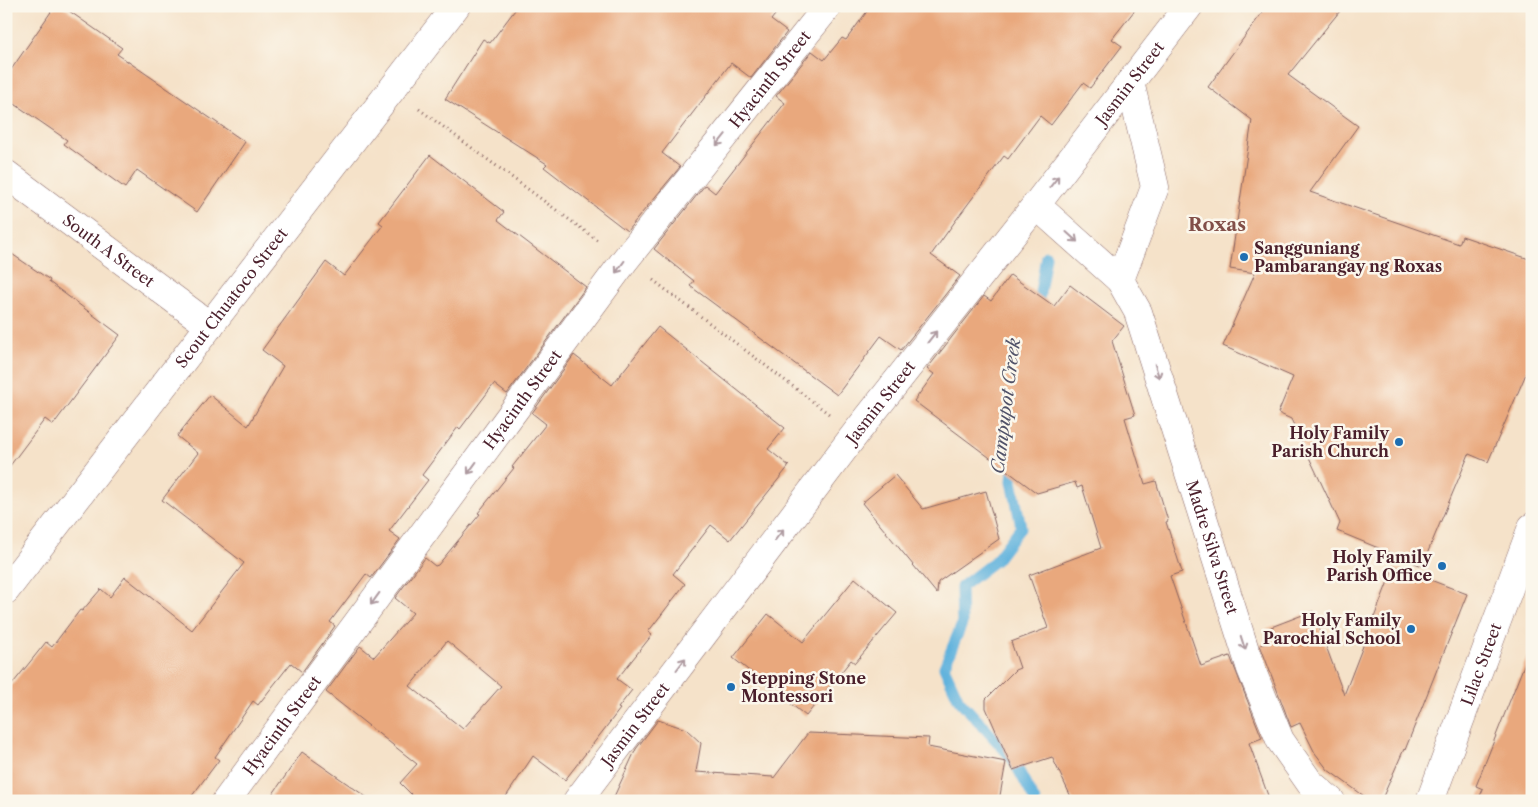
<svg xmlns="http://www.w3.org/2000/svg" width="1538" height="807" font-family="'Libre Caslon Text',serif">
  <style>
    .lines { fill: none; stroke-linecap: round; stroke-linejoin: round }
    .stream { stroke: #62b3dd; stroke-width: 11 }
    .building { fill: #e9a87d; fill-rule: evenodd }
    .minor-casing { stroke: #866362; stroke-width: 29 }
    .path { stroke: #866362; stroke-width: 3; stroke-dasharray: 1 4; stroke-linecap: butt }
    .minor { stroke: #fff; stroke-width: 28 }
    .oneway { stroke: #ae9aa0 }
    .poi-dot { fill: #1f6fb2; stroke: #fbf7ec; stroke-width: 2 }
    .labels { text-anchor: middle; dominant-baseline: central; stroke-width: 5; stroke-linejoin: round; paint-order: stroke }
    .street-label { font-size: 16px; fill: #4a1f2b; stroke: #fbf7ec }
    .poi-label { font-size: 16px; font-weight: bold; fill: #4a1f2b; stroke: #fbf7ec; text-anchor: end }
    .water-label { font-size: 18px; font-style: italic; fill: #525369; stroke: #fbf7ec }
    .quarter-label { font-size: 19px; font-weight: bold; fill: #824f48; stroke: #fbf7ec }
  </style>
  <rect width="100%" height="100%" fill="#fbf7ec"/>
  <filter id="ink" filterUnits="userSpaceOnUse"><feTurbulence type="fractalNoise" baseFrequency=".02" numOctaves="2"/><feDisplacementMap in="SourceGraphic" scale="10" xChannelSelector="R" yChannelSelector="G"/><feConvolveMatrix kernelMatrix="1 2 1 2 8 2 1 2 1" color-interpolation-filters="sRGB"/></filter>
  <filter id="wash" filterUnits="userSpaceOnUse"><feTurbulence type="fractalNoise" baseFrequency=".0096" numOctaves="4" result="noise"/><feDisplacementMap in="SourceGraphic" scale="20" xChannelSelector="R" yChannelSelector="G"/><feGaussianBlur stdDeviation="1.12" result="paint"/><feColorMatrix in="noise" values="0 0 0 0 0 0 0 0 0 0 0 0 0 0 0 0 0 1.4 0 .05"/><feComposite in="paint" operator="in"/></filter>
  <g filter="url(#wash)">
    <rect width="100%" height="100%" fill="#f5e2c9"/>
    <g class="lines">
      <path class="stream" d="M 1037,311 L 1046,256
        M 1014,460 L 1012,481 L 1021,527 L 996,560 L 961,587 L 962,624 L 944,667 L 959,700 L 1012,758 L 1035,801"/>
    </g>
    <g id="blocks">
      <path class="building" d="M 55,6 L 62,6 L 122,48 L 117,54 L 245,142 L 197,212 L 137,170 L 125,188 L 64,144 L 67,140 L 6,98 L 6,77 Z
        M 518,6 L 782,6 L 771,20 L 787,32 L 751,78 L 731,63 L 662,153 L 680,167 L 627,231 L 544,167 L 547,164 L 445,99 L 483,39 L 490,43 Z
        M 871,6 L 1138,6 L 1112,39 L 1122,46 L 1090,88 L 1083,83 L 1051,125 L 1040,116 L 1008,159 L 1004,156 L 956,220 L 931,255 L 960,276 L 901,350 L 881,336 L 837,395 L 690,286 L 694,281 L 654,249 L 705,185 L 715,193 L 785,103 L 776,96 L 812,51 L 824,60 L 842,38 L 846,40 Z
        M 1267,6 L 1344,6 L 1288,75 L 1358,126 L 1310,192 L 1459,244 L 1462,236 L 1532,260 L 1532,360 L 1488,462 L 1469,454 L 1422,566 L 1337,531 L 1340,523 L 1291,419 L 1278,413 L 1293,377 L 1223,346 L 1255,273 L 1230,269 L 1252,120 L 1208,87 Z
        M 430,155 L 504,212 L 498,220 L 586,287 L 507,394 L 494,384 L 460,429 L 458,427 L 422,475 L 428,480 L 389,531 L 400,539 L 371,578 L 366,574 L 330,622 L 335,626 L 302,672 L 291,663 L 258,705 L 253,701 L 215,757 L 219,760 L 188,801 L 6,801 L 6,692 L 46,642 L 52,647 L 80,610 L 82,611 L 101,589 L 110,597 L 125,577 L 192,630 L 244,563 L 162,500 L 198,453 L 177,436 L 210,395 L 248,426 L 283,366 L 262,350 L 326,262 L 344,276 L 383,225 L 379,222 Z
        M 6,250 L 50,280 L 49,282 L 120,335 L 53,425 L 45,419 L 6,471 Z
        M 1010,275 L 1054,306 L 1070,285 L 1124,326 L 1112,341 L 1135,415 L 1125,418 L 1145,484 L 1156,481 L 1168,521 L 1166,522 L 1182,572 L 1170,576 L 1201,666 L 1230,656 L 1262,738 L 1249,743 L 1270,801 L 1073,801 L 1052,757 L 1013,770 L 986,708 L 986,699 L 1015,670 L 1020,668 L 1011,642 L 1048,628 L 1029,575 L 1101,548 L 1082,486 L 1077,488 L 1075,482 L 1037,493 L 914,401 L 934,374 L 927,369 L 984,296 L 991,301 Z
        M 658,327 L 785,428 L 768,449 L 789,466 L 730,540 L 711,525 L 673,574 L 685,584 L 648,632 L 652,635 L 617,679 L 632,690 L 618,708 L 620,709 L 565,780 L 533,756 L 503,801 L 418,801 L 400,783 L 417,764 L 326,692 L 360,646 L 374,657 L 413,613 L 395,598 L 425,558 L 435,566 L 438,565 L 480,514 L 478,513 L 514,468 L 512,467 L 546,424 L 532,413 L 574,355 L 612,385 ZM 447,641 L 501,686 L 463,729 L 410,686 Z
        M 895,475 L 923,509 L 986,491 L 999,539 L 938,582 L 937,594 L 862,503 Z
        M 1394,566 L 1467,594 L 1405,750 L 1404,749 L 1381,801 L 1371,801 L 1328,770 L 1315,753 L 1300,723 L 1291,727 L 1260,645 L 1270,642 L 1266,629 L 1313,611 L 1344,695 Z
        M 855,578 L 897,613 L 855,663 L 851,660 L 806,716 L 733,658 L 768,614 L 803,642 Z
        M 1530,650 L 1532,650 L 1532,801 L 1478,801 L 1483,789 L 1476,786 Z
        M 658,720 L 686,729 L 701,743 L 696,772 L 773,777 L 773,779 L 808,733 L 929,738 L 928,747 L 1006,762 L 999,801 L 612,801 L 636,749 Z
        M 302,752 L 372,801 L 268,801 Z"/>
    </g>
  </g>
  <g filter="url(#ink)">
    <use href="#blocks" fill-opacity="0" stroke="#866362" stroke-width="1"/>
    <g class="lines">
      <defs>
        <g id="minor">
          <path id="s1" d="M 6,174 L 210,326"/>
          <path id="s2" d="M 1036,205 L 1120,280 L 1138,312 L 1251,669 L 1280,740 L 1310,783 L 1331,801"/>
          <path d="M 1120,280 L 1155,187 L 1130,82"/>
          <path id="s3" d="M 6,590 L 456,6"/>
          <path id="s4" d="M 226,801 L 625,260 L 828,6"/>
          <path id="s5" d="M 577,801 L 856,433 L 1036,205 L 1189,6"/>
          <path id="s6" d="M 1430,801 L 1532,527"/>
        </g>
      </defs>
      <use href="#minor" class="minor-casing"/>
      <path class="path" d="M 419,109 L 597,240
        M 653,280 L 829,414"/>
      <use href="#minor" class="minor"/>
    </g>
    <defs><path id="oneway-shaft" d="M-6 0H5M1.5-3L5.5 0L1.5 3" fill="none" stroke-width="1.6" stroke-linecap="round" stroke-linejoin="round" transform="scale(1.25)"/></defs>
    <g class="oneway">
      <use href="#oneway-shaft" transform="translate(721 140) rotate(129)"/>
      <use href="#oneway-shaft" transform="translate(1054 182) rotate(-52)"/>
      <use href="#oneway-shaft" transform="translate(1072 237) rotate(42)"/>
      <use href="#oneway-shaft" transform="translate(620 267) rotate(126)"/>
      <use href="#oneway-shaft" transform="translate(932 337) rotate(-52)"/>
      <use href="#oneway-shaft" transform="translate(1157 371) rotate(72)"/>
      <use href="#oneway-shaft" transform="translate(472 468) rotate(126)"/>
      <use href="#oneway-shaft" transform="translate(779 535) rotate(-53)"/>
      <use href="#oneway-shaft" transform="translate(375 599) rotate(126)"/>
      <use href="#oneway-shaft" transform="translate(1243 643) rotate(72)"/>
      <use href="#oneway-shaft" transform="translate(681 664) rotate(-53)"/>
    </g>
  </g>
  <g class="poi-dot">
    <circle cx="1244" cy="257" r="5"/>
    <circle cx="1399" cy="442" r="5"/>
    <circle cx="1442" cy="566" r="5"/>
    <circle cx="1411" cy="629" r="5"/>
    <circle cx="731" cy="687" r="5"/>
  </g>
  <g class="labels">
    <g class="street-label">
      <text stroke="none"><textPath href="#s4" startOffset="904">Hyacinth Street</textPath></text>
      <text stroke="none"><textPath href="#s5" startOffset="906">Jasmin Street</textPath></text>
      <text stroke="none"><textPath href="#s1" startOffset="128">South A Street</textPath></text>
      <text stroke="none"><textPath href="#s3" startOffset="369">Scout Chuatoco Street</textPath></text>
      <text stroke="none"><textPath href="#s4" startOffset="499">Hyacinth Street</textPath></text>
      <text stroke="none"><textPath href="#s5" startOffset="501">Jasmin Street</textPath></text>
      <text stroke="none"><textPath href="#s2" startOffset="396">Madre Silva Street</textPath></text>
      <text stroke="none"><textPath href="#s6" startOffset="146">Lilac Street</textPath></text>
      <text stroke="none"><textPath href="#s5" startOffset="96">Jasmin Street</textPath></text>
      <text stroke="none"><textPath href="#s4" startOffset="94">Hyacinth Street</textPath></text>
    </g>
    <g class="poi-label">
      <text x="1254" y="248" text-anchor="start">Sangguniang<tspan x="1254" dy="18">Pambarangay ng Roxas</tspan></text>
      <text x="1389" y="433">Holy Family<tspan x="1389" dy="18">Parish Church</tspan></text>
      <text x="1432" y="557">Holy Family<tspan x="1432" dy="18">Parish Office</tspan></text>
      <text x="1401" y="620">Holy Family<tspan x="1401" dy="18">Parochial School</tspan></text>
      <text x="741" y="678" text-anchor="start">Stepping Stone<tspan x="741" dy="18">Montessori</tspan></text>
    </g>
    <g class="water-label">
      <text transform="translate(1006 406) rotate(-83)">Campupot Creek</text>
    </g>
    <g class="quarter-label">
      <text x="1217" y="224">Roxas</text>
    </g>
  </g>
  <rect width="1538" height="807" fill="none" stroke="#fbf7ec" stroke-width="25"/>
</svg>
